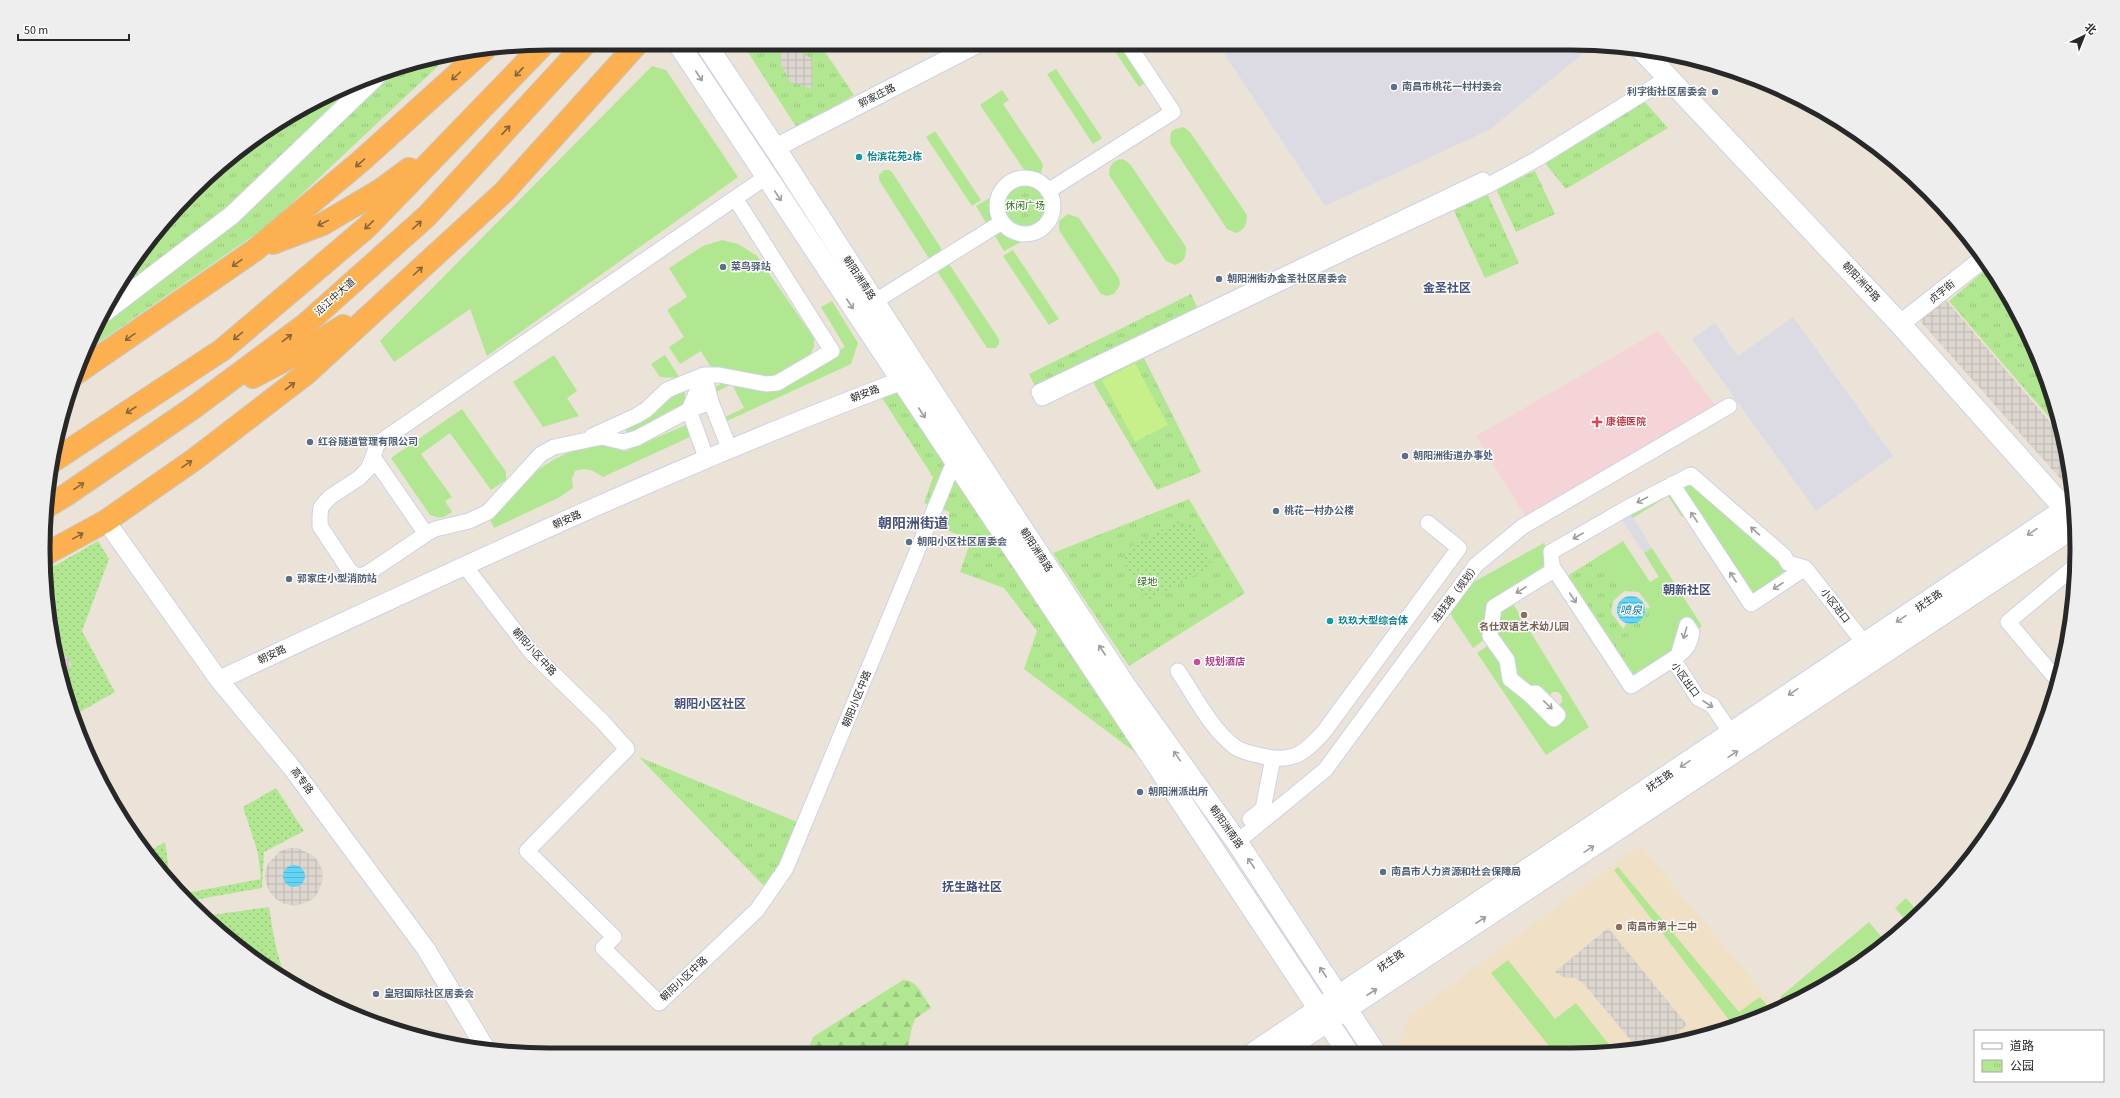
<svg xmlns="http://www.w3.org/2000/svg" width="2120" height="1098" font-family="'Source Sans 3','Noto Sans SC',sans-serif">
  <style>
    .industrial { fill: #dcdae3 }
    .education { fill: #efe0c6 }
    .medical { fill: #f4d4d7 }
    .grass { fill: #b1e790; fill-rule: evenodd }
    .forest { fill: url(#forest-firs) }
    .park { fill: url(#park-tufts) }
    .garden { fill: url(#garden-dots) }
    .pitch { fill: #c8f08a }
    .plaza { fill: url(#plaza-grid); fill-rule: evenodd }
    .water { fill: url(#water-rules) }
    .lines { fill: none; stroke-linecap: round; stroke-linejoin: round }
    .minor-casing { stroke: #cdd2e3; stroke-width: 17 }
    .tertiary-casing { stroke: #cdd2e3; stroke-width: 20 }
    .secondary-casing { stroke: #cdd2e3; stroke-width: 23 }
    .trunk-casing { stroke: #c7c7c7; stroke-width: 24 }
    .minor { stroke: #fff; stroke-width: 15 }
    .tertiary { stroke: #fff; stroke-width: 18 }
    .secondary { stroke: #fff; stroke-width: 21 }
    .trunk { stroke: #fdb04f; stroke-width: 22 }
    .oneway { stroke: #88653a }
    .oneway2 { stroke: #9e9e9e }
    .service-dot { fill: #5c6f8a; stroke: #fff; stroke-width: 1.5 }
    .culture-dot { fill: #0f9aa8; stroke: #fff; stroke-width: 1.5 }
    .health-dot { fill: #e0444e; stroke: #fff; stroke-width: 1.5 }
    .education-dot { fill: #8d6e63; stroke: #fff; stroke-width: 1.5 }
    .hotel-dot { fill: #d1479c; stroke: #fff; stroke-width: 1.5 }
    .labels { text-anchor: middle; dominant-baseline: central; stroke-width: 3; stroke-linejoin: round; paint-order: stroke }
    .service-label { font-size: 10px; font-weight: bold; fill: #4e5e75; stroke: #fff; text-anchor: start }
    .street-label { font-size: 10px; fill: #282828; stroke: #fff }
    .culture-label { font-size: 10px; font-weight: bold; fill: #0d838f; stroke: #fff; text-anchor: start }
    .park-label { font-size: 10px; fill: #296914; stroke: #fff }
    .health-label { font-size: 10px; font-weight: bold; fill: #be3a42; stroke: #fff; text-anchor: start }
    .education-label { font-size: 10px; font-weight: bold; fill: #785e54; stroke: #fff }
    .hotel-label { font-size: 10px; font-weight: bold; fill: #b23c85; stroke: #fff; text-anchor: start }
    .water-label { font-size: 11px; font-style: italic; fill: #0370a1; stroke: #fff }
    .quarter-label { font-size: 12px; font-weight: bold; fill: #46517c; stroke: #fff }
    .district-label { font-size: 14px; font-weight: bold; fill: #46517c; stroke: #fff }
    .rim { fill: none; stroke: #282828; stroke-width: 5 }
  </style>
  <defs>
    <pattern id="forest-firs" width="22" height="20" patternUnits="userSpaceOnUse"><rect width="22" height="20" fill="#b1e790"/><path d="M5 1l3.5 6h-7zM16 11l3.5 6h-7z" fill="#98c67c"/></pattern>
    <pattern id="park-tufts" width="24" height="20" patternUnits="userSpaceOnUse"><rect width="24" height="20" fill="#b1e790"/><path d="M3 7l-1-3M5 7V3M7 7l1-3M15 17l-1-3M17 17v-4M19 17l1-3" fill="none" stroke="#98c67c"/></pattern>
    <pattern id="garden-dots" width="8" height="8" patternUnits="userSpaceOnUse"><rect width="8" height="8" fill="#b1e790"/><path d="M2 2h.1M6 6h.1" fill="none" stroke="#98c67c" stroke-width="1.8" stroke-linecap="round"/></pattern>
    <pattern id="plaza-grid" width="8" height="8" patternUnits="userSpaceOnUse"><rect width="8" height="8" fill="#dcd6cf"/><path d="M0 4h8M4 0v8" fill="none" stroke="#bdb8b2"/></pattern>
    <pattern id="water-rules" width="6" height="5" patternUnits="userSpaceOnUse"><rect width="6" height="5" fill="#62d5f7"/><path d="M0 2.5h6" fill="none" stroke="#55b7d4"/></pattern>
  </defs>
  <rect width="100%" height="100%" fill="#ece3d8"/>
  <path class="industrial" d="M 1218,44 L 1595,44 L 1489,130 L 1325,206 Z
    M 1793,317 L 1893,456 L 1816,511 L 1692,339 L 1715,323 L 1738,356 Z
    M 1627,508 L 1652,548 L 1644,553 L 1618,514 Z"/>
  <path class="education" d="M 1640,845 L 1778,1010 L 1764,1017 L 1637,1051 L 1398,1051 L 1396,1049 L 1409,1016 Z"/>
  <path class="medical" d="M 1658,331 L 1717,407 L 1527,519 L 1476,436 Z"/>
  <path class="grass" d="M 1110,44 L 1123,44 L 1148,81 L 1139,87 Z
    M 652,66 L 666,70 L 738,177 L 487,356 L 470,309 L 394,362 L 380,341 Z
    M 1056,69 L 1102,138 L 1093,144 L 1047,74 Z
    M 1002,90 L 1009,100 L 1003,104 L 1043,164 L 1041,174 L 1031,177 L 1027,174 L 980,105 Z
    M 1184,127 L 1190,132 L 1247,215 C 1247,224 1245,230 1236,233 L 1227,229 L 1170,143 L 1171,132 L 1175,129 Z
    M 935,131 L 981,200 L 972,206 L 926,137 Z
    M 1123,159 L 1130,164 L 1186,247 C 1186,256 1185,262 1175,265 L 1166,261 L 1109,175 C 1109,165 1113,160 1123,159 Z
    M 884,170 L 889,170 L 892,172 L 941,248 L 941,253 L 930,258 L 928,257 L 879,180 L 879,175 Z
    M 990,198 L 995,221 L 988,226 L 976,206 Z
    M 1068,214 L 1079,218 L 1119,278 L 1120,285 L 1114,294 L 1107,296 L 1101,294 L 1059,230 L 1059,221 Z
    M 999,229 L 1012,239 L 1021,242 L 1004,251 L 993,233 Z
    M 722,240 L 738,244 L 757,256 L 814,338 L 814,347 L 809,357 L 775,381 L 710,366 L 701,351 L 680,364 L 669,347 L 684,337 L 667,310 L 687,297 L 669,268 L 703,246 Z
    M 1013,250 L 1059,319 L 1049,325 L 1003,256 Z
    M 947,261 L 999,339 L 999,344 L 996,348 L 987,348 L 937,271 Z
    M 832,301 L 858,343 L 851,364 L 727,421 L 725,417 L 744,408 L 732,384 L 716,392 L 716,387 L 722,383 L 776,388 L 845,347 L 821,307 Z
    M 554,355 L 577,391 L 567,398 L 579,416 L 543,427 L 513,382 Z
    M 665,355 L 680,378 L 660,377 L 651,364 Z
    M 685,388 L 685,406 L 627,435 L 626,430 Z
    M 462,409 L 506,472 L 506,480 L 491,490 L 450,433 L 421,454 L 452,497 L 445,501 L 452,512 C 444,518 440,519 430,515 L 391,458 Z
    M 688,424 L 692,436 L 603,477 C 592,470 587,467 575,471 L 572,479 L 573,488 L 560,497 L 494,528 L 490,519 C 506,507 518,489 532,475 C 546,462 577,446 596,445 C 606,444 616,449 626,451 Z
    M 1691,475 L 1791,569 L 1757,600 L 1676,482 Z
    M 1672,484 L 1690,512 L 1682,517 L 1668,496 L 1633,518 L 1627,508 Z
    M 1623,541 L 1650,582 L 1659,577 L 1644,553 L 1652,548 L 1702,626 L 1674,651 L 1628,681 L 1552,577 L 1512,602 L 1589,727 L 1546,755 L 1477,653 L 1493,642 L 1490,636 L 1473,648 L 1441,600 L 1544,543 L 1552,566 L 1561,580 ZM 1624,591 L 1639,592 L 1650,607 L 1647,623 L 1623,629 L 1611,613 L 1613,601 ZM 1553,692 L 1558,692 L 1562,696 L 1562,702 L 1554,710 L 1544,701 Z
    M 1618,867 L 1739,1012 L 1760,997 L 1773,1012 L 1764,1017 L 1733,1025 L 1614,870 Z
    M 1906,898 L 1918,912 L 1907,921 L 1895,908 Z
    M 1869,922 L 1885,941 L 1852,970 L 1787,1005 L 1780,997 Z
    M 1508,960 L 1555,1019 L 1576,1003 L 1614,1051 L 1553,1051 L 1491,973 Z"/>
  <path class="forest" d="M 903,980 C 917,979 924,998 931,1008 L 915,1019 L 912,1027 L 907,1053 L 815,1053 L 810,1045 L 813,1037 Z"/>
  <path class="park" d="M 742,43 L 819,43 L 854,95 L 797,128 Z
    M 453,52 L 270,224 L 82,354 L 128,268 L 169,215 L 241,148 L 296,111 L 386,70 Z
    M 1643,100 L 1668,128 L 1566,189 L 1544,162 Z
    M 1535,171 L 1555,214 L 1516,232 L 1496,189 Z
    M1003 206a22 22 0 1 1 44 0a22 22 0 1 1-44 0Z
    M 1487,193 L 1519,263 L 1485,278 L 1453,209 Z
    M 1989,267 L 2009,296 L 2050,387 L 2061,431 L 1949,301 Z
    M 1191,294 L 1198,309 L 1036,388 L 1029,374 Z
    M 1142,354 L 1201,472 L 1157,490 L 1091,379 Z
    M 899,387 L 1136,753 L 1024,669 L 1037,631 L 1004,588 L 960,572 L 971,540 L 944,529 L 950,512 L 924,503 L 933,477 L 882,398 Z
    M 1189,499 L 1245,593 L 1129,666 L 1053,553 Z
    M 1601,556 L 1624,591 L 1613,601 L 1611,613 L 1623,629 L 1626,624 L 1635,624 L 1643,618 L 1646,608 L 1651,607 L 1647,623 L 1637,630 L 1631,630 L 1625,643 L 1625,677 L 1561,581 Z
    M 639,757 L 797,822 L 784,865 L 764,886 Z"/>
  <path class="garden" d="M 1178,521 L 1181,526 L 1192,524 L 1211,561 L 1205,570 L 1151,599 L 1142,596 L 1123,561 L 1128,548 Z
    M 98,541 L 109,559 L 82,631 L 115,692 L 73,716 L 60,680 L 44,582 L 44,572 Z
    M 276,788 L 304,831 L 264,852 L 262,888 L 188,901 L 181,894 L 261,879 L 258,853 L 243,807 Z
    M 165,842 L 171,885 L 146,853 Z
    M 269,907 C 273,931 276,958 288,980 L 241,950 L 205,916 Z"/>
  <path class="pitch" d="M 1135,363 L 1168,425 L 1135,442 L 1102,380 Z"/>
  <path class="plaza" d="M 779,43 L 787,43 L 812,59 L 812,89 L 790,82 L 781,64 Z
    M 1940,293 L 2061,435 L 2073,483 L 2073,493 L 1914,314 Z
    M 56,652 L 62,658 L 68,655 L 72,665 L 67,669 L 69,682 L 64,690 Z
    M 289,848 L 298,848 L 314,856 L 319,863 L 323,872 L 322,882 L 319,891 L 313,899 L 304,903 L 295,906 L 285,904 L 276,899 L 270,892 L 266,883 L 265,873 L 268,864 L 280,851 ZM 301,867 L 305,873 L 296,888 L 286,884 L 283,873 Z
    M 1608,928 L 1687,1025 L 1664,1043 L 1639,1050 L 1584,984 L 1576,978 L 1564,977 L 1555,972 Z"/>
  <path class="water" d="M1617 610a14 14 0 1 1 28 0a14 14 0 1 1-28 0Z
    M283 876a11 11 0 1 1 22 0a11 11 0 1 1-22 0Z"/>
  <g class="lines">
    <defs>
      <path id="minor" d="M997 206a28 28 0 1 1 56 0a28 28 0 1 1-56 0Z
        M 1487,186 L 1483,180 L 1039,392 L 1042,398 L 1355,247 L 1487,186 L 1537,159 L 1668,78
        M 1048,191 L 1173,112 L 1128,44
        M 874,302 L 1002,222
        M 711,402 L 704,375 L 689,410 L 637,438 L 623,442 L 602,437 L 554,447 L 541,454 L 488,512 L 469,521 L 435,529 L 426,534 L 373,457 L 377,444 L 766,177
        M 592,436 L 636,416 L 646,410 L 667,390 L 704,375 L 719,375 L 766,384 L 777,383 L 832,351 L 735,198
        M 373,457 L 368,469 L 359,478 L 330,497 L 321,507 L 320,516 L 320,526 L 349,570 L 358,577 L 368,573 L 426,534
        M 707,460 L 689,410 L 711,402 L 730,450
        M 1672,484 L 1751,604 L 1805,568
        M 464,565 L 531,652 L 603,722 L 627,749 L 527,851 L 614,937 L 603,948 L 659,1003 L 757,910 L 786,868 L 954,462
        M 1805,568 L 1865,644
        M 1673,659 C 1685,651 1689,647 1692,633 L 1687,625 L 1678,656
        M 1178,671 C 1195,696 1210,728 1235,747 C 1244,753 1257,755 1267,757 C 1295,762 1305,752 1323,733 L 1459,548 L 1428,523
        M 2059,682 L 2008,622 L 2075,566
        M 1529,694 L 1554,719 L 1558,715 L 1536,693 L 1529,694 L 1510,679 L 1507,660 L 1490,636 L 1494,607 L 1554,570
        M 1731,733 L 1712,705 L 1698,698 L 1673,659 L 1631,686 L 1552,566 L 1551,552 L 1627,508 L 1691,475 L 1784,556 L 1788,563 L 1805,568
        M 1250,819 L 1263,809 L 1273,758
        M 1237,842 L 1325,770 L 1476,565 L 1522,527 L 1729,406"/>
      <path id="tertiary" d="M 775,148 L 979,43
        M 105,312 L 232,215 L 380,73
        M 1900,324 L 1983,259
        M 106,521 L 219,680 L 292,768 L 426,949 L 486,1049
        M 219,680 C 448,573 678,464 914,376"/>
      <path id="secondary" d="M 678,43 L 1347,1051
        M 705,43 L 775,148 L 920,373 L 1124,684 L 1237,842 L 1374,1051
        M 1642,50 L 1900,324 L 2074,519
        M 1255,1052 L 2073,504
        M 1281,1052 L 2074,527"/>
      <path id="trunk" d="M 273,243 L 323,224 L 382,189 L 409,169
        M 75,374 L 255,250 L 361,161 L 485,49
        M 253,377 L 312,346 L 343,326
        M 53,461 L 222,350 L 367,227 L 545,43
        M 46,507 L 66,495 L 193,408 L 306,324 L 427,216 L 586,43
        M 44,555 L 106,521 L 195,459 L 307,373 L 504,192 L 638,43"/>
    </defs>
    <use href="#minor" class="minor-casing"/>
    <use href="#tertiary" class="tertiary-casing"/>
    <use href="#secondary" class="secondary-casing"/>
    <use href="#trunk" class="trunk-casing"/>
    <use href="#minor" class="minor"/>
    <use href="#tertiary" class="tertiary"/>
    <use href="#secondary" class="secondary"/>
    <use href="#trunk" class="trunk"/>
  </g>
  <defs><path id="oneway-shaft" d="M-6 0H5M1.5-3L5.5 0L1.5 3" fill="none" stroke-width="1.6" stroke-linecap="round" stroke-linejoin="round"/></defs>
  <g class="oneway">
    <use href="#oneway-shaft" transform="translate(519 72) rotate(133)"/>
    <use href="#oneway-shaft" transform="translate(456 76) rotate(138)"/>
    <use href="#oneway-shaft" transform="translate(506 130) rotate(-47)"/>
    <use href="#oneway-shaft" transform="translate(360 163) rotate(139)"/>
    <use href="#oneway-shaft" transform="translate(323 223) rotate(154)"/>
    <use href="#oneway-shaft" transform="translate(369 225) rotate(136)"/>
    <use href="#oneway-shaft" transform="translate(417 225) rotate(-42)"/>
    <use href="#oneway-shaft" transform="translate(237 263) rotate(145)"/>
    <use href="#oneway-shaft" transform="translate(418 271) rotate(-42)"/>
    <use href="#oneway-shaft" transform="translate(238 336) rotate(140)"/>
    <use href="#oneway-shaft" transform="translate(130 337) rotate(145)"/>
    <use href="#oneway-shaft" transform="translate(287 338) rotate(-37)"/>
    <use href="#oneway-shaft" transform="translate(290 386) rotate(-37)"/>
    <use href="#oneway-shaft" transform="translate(131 410) rotate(147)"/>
    <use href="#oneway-shaft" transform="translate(187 464) rotate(-35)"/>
    <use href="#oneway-shaft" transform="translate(79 486) rotate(-34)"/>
    <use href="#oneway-shaft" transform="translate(78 536) rotate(-29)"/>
  </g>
  <g class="oneway2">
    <use href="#oneway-shaft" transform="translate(699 76) rotate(57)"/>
    <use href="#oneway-shaft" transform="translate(778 196) rotate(57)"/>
    <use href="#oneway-shaft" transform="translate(850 304) rotate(57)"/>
    <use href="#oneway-shaft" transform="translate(922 413) rotate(57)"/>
    <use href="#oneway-shaft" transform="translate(1642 500) rotate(152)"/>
    <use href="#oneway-shaft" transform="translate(1694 517) rotate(-124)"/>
    <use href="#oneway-shaft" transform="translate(1755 531) rotate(-139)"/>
    <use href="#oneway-shaft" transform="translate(2032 532) rotate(146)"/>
    <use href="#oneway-shaft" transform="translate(1578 536) rotate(150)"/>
    <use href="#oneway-shaft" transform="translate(1733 577) rotate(-123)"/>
    <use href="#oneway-shaft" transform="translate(1778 586) rotate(147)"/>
    <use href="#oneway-shaft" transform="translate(1521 590) rotate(149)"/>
    <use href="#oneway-shaft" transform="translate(1573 598) rotate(57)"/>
    <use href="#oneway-shaft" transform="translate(1901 619) rotate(146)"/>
    <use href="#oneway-shaft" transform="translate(1685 633) rotate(107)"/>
    <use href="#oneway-shaft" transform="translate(1102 650) rotate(-123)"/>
    <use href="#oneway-shaft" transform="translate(1793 692) rotate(146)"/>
    <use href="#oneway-shaft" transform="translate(1708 704) rotate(33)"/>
    <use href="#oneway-shaft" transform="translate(1548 705) rotate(44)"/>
    <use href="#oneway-shaft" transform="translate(1733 754) rotate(-34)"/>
    <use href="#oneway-shaft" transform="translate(1177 756) rotate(-125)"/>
    <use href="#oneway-shaft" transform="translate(1685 764) rotate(146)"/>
    <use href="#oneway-shaft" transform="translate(1589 849) rotate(-34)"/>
    <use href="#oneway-shaft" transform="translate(1251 863) rotate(-124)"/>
    <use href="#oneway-shaft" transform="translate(1481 920) rotate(-33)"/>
    <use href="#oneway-shaft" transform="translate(1323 972) rotate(-124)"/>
    <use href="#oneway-shaft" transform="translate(1372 992) rotate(-33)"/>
  </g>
  <g class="service-dot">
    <circle cx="1394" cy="87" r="4"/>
    <circle cx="1715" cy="92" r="4"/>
    <circle cx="723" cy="267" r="4"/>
    <circle cx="1219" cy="279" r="4"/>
    <circle cx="310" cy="442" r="4"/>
    <circle cx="1405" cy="456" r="4"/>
    <circle cx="1276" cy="511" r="4"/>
    <circle cx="909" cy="542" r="4"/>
    <circle cx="289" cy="579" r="4"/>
    <circle cx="1140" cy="792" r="4"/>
    <circle cx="1383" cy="872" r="4"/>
    <circle cx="376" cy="994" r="4"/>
  </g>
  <g class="culture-dot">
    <circle cx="859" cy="157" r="4"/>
    <circle cx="1330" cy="621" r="4"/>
  </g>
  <path class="health-dot" d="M1595 416h4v4h4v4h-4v4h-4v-4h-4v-4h4z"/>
  <g class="education-dot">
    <circle cx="1524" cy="615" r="4"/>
    <circle cx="1619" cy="927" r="4"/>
  </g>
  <circle class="hotel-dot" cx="1197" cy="662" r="4"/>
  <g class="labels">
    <g class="service-label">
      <text x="1402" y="87">南昌市桃花一村村委会</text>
      <text x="1707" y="92" text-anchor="end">利字街社区居委会</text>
      <text x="731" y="267">菜鸟驿站</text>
      <text x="1227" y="279">朝阳洲街办金圣社区居委会</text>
      <text x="318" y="442">红谷隧道管理有限公司</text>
      <text x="1413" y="456">朝阳洲街道办事处</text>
      <text x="1284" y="511">桃花一村办公楼</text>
      <text x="917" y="542">朝阳小区社区居委会</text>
      <text x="297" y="579">郭家庄小型消防站</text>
      <text x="1148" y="792">朝阳洲派出所</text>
      <text x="1391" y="872">南昌市人力资源和社会保障局</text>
      <text x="384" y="994">皇冠国际社区居委会</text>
    </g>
    <g class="street-label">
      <text transform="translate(877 96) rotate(-27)">郭家庄路</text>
      <text transform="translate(859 278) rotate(57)">朝阳洲南路</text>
      <text transform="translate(1861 282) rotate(47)">朝阳洲中路</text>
      <text transform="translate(1942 292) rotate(-39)">贞字街</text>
      <text transform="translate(335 297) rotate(-42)">沿江中大道</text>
      <text transform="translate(865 394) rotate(-20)">朝安路</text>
      <text transform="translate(567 520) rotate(-24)">朝安路</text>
      <text transform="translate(1036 550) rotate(57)">朝阳洲南路</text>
      <text transform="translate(1456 593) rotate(-53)">连抚路（规划）</text>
      <text transform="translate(1929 601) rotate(-34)">抚生路</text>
      <text transform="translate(1835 606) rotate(52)">小区进口</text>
      <text transform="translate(534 652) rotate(48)">朝阳小区中路</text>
      <text transform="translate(272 655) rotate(-25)">朝安路</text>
      <text transform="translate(1685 680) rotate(54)">小区出口</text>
      <text transform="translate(857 699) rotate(-68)">朝阳小区中路</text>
      <text transform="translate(302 781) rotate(53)">高专路</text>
      <text transform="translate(1660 781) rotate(-34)">抚生路</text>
      <text transform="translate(1226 827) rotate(55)">朝阳洲南路</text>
      <text transform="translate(1391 961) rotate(-34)">抚生路</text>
      <text transform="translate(684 979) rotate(-43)">朝阳小区中路</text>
    </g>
    <g class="culture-label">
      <text x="867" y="157">怡滨花苑2栋</text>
      <text x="1338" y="621">玖玖大型综合体</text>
    </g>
    <g class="park-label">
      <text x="1025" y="206">休闲广场</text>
      <text x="1147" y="582">绿地</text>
    </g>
    <g class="health-label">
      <text x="1606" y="422">康德医院</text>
    </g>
    <g class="education-label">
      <text x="1524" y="627">名仕双语艺术幼儿园</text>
      <text x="1627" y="927" text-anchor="start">南昌市第十二中</text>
    </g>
    <g class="hotel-label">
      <text x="1205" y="662">规划酒店</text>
    </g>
    <g class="water-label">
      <text x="1631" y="610">喷泉</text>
    </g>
    <g class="quarter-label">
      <text x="1447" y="288">金圣社区</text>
      <text x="1687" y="590">朝新社区</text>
      <text x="710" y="704">朝阳小区社区</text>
      <text x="972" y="887">抚生路社区</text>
    </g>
    <g class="district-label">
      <text x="913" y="524">朝阳洲街道</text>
    </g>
  </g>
  <path d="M0 0H2120V1098H0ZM549 50H1571A499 499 0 0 1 2070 549V549A499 499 0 0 1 1571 1048H549A499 499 0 0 1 50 549V549A499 499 0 0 1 549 50Z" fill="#eee" fill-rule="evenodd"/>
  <path class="rim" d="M549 50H1571A499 499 0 0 1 2070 549V549A499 499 0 0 1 1571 1048H549A499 499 0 0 1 50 549V549A499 499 0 0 1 549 50Z"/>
  <rect x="1974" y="1030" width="130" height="52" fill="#ffffff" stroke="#a9a9a9"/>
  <rect x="1982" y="1043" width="20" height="6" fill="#ffffff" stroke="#a9a9a9"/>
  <text x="2010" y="1050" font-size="12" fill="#282828">道路</text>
  <rect x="1982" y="1060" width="20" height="12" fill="url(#park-tufts)" stroke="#a9a9a9"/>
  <text x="2010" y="1070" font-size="12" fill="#282828">公园</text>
  <g transform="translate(2084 36) rotate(43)" stroke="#ffffff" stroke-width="3" paint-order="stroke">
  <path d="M0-3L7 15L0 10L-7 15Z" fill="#282828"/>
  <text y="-6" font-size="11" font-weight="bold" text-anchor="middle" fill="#282828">北</text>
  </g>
  <path d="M18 34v6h111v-6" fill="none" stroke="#282828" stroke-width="2"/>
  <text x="24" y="34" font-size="12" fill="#282828" stroke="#ffffff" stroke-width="3" paint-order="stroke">50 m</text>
</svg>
